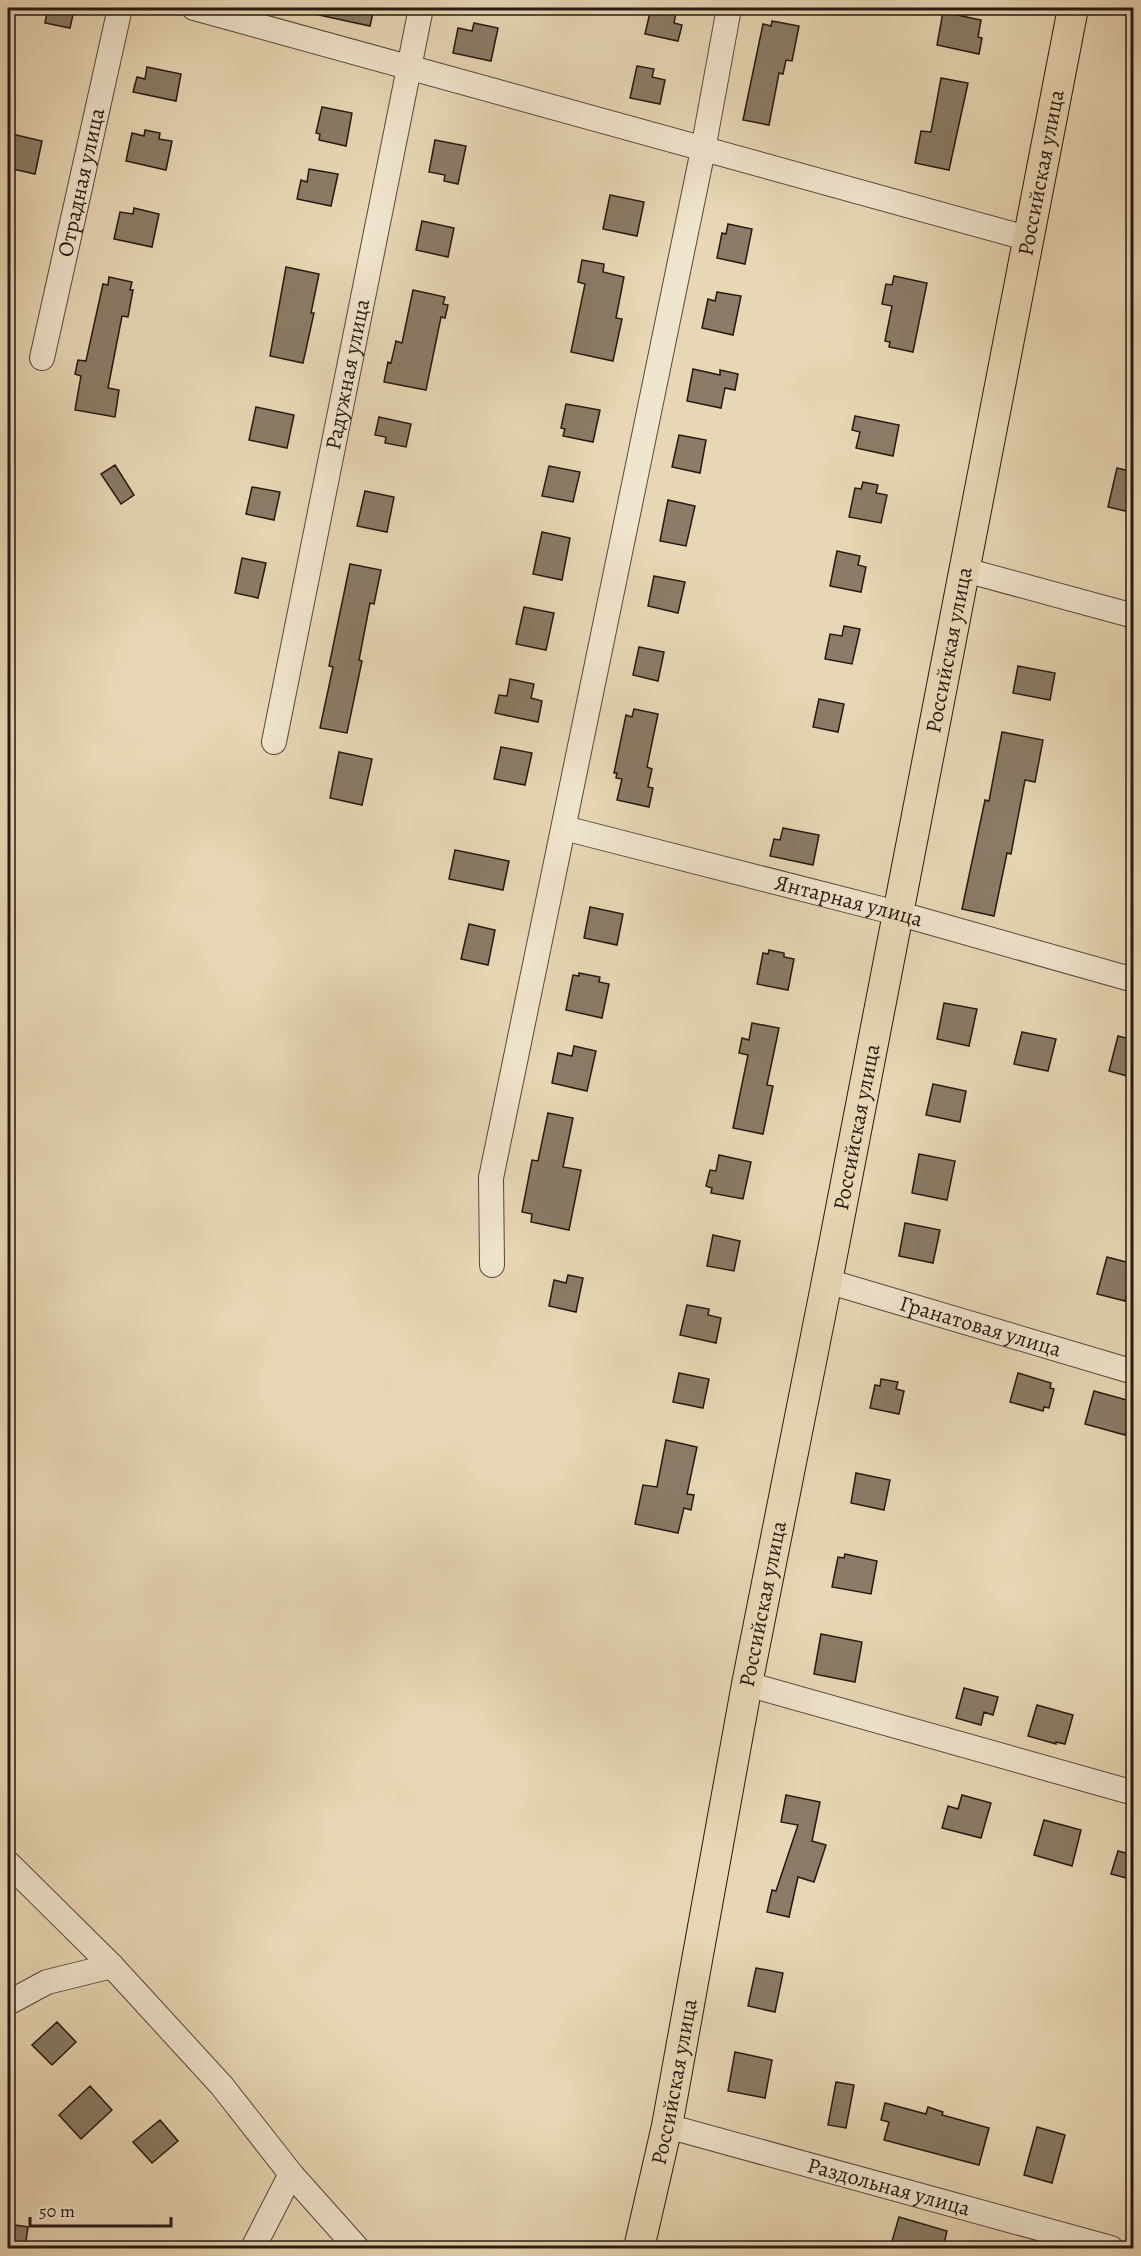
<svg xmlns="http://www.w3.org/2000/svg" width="1141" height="2256" font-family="Alegreya,serif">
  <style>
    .building { fill: #8a7c67; stroke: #241913; stroke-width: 1.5 }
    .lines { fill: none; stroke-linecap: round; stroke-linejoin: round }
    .minor-casing { stroke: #55483b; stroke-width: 26 }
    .major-casing { stroke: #241913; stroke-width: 32 }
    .minor { stroke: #f0e5ce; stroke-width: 24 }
    .major { stroke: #e8d7b4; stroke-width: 30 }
    .labels { text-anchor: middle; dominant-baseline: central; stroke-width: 5; stroke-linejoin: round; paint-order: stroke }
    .street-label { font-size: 22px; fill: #241913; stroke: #f0e5ce }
  </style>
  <rect width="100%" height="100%" fill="#e8d7b4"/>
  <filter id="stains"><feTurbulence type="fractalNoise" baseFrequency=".00333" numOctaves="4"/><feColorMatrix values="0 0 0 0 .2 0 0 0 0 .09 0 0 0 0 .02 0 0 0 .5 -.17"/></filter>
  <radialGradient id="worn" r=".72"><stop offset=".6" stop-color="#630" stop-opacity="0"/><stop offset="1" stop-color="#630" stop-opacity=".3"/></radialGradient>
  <path class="building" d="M 48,8 L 74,10 L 70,28 L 45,23 Z
    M 315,8 L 374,8 L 370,26 L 314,14 Z
    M 651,8 L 677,8 L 674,23 L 682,25 L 678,41 L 645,34 Z
    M 943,12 L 981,20 L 978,37 L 982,38 L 979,54 L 937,45 Z
    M 772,21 L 799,26 L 792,61 L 786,60 L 783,74 L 779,73 L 769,125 L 743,120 L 763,24 L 771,26 Z
    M 474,23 L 498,28 L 491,61 L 453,53 L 458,28 L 472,31 Z
    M 637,66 L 654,69 L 652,77 L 665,80 L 660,104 L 630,98 Z
    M 147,67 L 181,74 L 176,101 L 133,92 L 137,77 L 145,79 Z
    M 941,78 L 968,83 L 949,170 L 915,163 L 921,131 L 931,132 Z
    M 322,107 L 352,113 L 346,146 L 319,140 L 320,134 L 316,133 Z
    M 145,130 L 160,133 L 159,139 L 172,141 L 166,170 L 126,161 L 132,133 L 144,136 Z
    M 12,134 L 42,141 L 35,174 L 8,168 L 8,137 L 12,138 Z
    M 435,140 L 466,146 L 458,184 L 444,181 L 445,175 L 429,172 Z
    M 309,169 L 338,174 L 331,206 L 297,199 L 301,180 L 307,182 Z
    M 610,195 L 644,202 L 637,236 L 603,229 Z
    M 134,208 L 159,214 L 152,247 L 114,239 L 120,212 L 133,214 Z
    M 422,221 L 454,228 L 448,257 L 416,250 Z
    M 728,224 L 752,229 L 745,264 L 717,258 L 722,233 L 726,234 Z
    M 582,260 L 604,264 L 603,272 L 624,277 L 616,318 L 622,319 L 613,361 L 571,352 L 585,284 L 578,282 Z
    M 286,267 L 319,274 L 311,313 L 314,313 L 303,363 L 270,356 Z
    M 894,276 L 927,283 L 913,352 L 889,347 L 890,342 L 885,341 L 892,306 L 882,304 L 886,284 L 892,285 Z
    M 109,277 L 132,282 L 130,290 L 133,290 L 128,317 L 122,316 L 108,388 L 119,390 L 115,417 L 75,410 L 81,376 L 75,374 L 78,360 L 86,361 L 103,284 L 108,285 Z
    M 413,290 L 445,297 L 443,304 L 448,305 L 445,318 L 441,317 L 426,390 L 384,382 L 388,362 L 391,363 L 396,341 L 402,343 Z
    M 717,292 L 741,296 L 733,335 L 702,328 L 708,299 L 715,301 Z
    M 693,369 L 720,375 L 720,370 L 738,374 L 735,390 L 725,388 L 721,408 L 687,401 Z
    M 566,404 L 600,410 L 593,442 L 563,436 L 565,429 L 561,428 Z
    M 256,407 L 294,415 L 287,448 L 249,440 Z
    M 855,416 L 899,425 L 893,456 L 856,448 L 860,432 L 852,430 Z
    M 379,417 L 411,424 L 406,447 L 385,443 L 386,437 L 375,435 Z
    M 679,435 L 706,440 L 700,473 L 672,467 Z
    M 115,465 L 134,495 L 121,504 L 101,474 Z
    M 549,466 L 580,472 L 573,502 L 542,496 Z
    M 1117,468 L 1134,472 L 1134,513 L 1108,507 Z
    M 863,482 L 878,485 L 876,493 L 887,495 L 881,523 L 849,517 L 855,488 L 861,489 Z
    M 252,487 L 280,492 L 274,520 L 246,514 Z
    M 365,491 L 394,497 L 387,532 L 357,526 Z
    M 668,500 L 695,506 L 686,546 L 660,541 Z
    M 542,532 L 570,538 L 562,580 L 533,574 Z
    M 837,551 L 860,556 L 858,565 L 866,567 L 861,592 L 830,586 Z
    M 242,558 L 266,563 L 258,598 L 235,593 Z
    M 350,564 L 381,570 L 374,604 L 370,603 L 359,660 L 362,661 L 347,733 L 320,728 L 333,667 L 329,666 Z
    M 654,576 L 685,582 L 678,613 L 648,606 Z
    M 524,607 L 554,613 L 546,650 L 516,644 Z
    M 844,626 L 860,629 L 852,664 L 825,659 L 830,634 L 842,636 Z
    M 639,647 L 664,652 L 658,681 L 633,675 Z
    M 1018,666 L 1055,673 L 1050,700 L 1013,693 Z
    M 510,679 L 534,684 L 531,698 L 542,701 L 538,722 L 495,713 L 499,695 L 507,696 Z
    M 819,699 L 844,704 L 838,732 L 813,727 Z
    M 634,709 L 658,714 L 647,767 L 652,769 L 648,787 L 653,788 L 649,807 L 617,800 L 622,779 L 616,778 L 617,773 L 614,773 L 626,715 L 632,717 Z
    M 1002,732 L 1043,740 L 1035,782 L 1025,780 L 1011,854 L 1007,853 L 994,916 L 962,909 L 985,800 L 989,801 Z
    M 501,747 L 532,753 L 525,785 L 494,779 Z
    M 339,752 L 372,759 L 362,805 L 330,798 Z
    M 783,828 L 819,835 L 813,865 L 770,856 L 774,839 L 780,840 Z
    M 455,850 L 509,861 L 503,890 L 449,879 Z
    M 590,907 L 623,914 L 617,945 L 584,938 Z
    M 469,924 L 495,930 L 488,965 L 461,959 Z
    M 769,950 L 784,953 L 784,957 L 794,959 L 788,990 L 757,984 L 763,953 L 768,954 Z
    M 579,973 L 600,977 L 599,982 L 609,984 L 602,1018 L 566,1010 L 573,975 L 579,976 Z
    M 944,1003 L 977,1009 L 969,1046 L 937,1039 Z
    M 752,1023 L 779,1028 L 767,1085 L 773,1086 L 763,1134 L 733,1128 L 748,1055 L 739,1053 L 742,1038 L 749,1040 Z
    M 1022,1032 L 1056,1039 L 1048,1071 L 1014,1064 Z
    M 1118,1036 L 1134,1040 L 1134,1078 L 1109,1071 Z
    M 574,1046 L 596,1051 L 587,1091 L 552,1083 L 558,1053 L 572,1056 Z
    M 933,1084 L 966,1091 L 960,1122 L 926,1115 Z
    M 548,1113 L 573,1118 L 563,1167 L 581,1170 L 569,1230 L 531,1222 L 532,1214 L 522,1212 L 532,1160 L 538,1161 Z
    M 919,1154 L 955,1161 L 947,1200 L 912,1193 Z
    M 719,1155 L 751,1162 L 743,1199 L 711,1193 L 712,1188 L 706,1186 L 710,1170 L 716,1171 Z
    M 905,1223 L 940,1230 L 933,1263 L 899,1256 Z
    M 713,1235 L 740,1241 L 734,1271 L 707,1266 Z
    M 1107,1257 L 1134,1264 L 1125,1301 L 1097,1294 Z
    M 568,1275 L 583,1278 L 576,1312 L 549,1306 L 554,1280 L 566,1283 Z
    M 687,1305 L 709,1309 L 708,1315 L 721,1318 L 716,1343 L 680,1335 Z
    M 679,1373 L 709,1379 L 703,1408 L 673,1402 Z
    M 1018,1373 L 1051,1383 L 1050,1388 L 1054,1389 L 1049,1408 L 1044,1407 L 1043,1411 L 1010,1402 Z
    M 881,1379 L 898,1382 L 896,1389 L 904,1391 L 899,1414 L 870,1408 L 875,1385 L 880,1386 Z
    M 1094,1391 L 1134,1402 L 1125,1435 L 1085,1424 Z
    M 666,1440 L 697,1447 L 687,1494 L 694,1495 L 691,1510 L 684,1508 L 678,1533 L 635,1524 L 643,1485 L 657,1487 Z
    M 856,1473 L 890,1480 L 884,1510 L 851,1503 Z
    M 845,1554 L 877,1561 L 871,1594 L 832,1587 L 838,1557 L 844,1558 Z
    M 821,1634 L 862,1642 L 855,1682 L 814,1674 Z
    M 964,1688 L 998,1697 L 993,1715 L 984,1712 L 981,1725 L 956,1718 Z
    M 1037,1705 L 1073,1715 L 1065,1744 L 1056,1742 L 1056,1744 L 1028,1736 Z
    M 786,1795 L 820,1802 L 812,1841 L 826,1845 L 814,1882 L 798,1877 L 789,1917 L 767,1912 L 772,1890 L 776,1891 L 798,1825 L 781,1822 Z
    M 962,1795 L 991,1803 L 981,1838 L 942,1828 L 948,1806 L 958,1809 Z
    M 1044,1820 L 1081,1830 L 1072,1866 L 1034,1855 Z
    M 1118,1851 L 1134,1855 L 1134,1880 L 1111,1874 Z
    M 756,1968 L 783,1973 L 775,2012 L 748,2006 Z
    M 57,2022 L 76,2042 L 52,2065 L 32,2045 Z
    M 735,2052 L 772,2060 L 765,2098 L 728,2091 Z
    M 836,2082 L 854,2085 L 846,2128 L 828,2125 Z
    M 90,2086 L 112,2110 L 81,2139 L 59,2115 Z
    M 885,2103 L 926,2114 L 928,2107 L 943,2112 L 942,2115 L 989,2128 L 979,2165 L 884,2140 L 889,2122 L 881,2120 Z
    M 160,2120 L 178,2141 L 152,2163 L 133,2142 Z
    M 1037,2127 L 1065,2135 L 1052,2183 L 1024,2175 Z
    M 899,2217 L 947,2231 L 943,2248 L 890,2248 Z
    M 8,2224 L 28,2227 L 25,2248 L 8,2248 Z"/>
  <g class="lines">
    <defs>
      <g id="minor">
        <path d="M 194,8 L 1030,239"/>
        <path id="s1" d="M 42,358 L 120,8"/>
        <path d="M 965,570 L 1134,616"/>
        <path id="s2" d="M 274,742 L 421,8"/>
        <path id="s3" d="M 564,828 L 897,913 L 1134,980"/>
        <path d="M 492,1265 L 491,1178 L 703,150 L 729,8"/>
        <path id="s4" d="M 827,1281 L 1134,1372"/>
        <path d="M 747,1684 L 1134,1793"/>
        <path d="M 8,1863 L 112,1966 L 222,2086 L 291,2174 L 357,2248"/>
        <path d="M 8,2003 L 47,1982 L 112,1966"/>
        <path id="s5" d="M 667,2126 L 1111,2248"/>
        <path d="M 253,2248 L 291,2174"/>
      </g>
      <g id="major">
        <path id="s6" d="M 639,2248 L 667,2126 L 747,1684 L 827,1281 L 1073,8"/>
      </g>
    </defs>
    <use href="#minor" class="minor-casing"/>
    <use href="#major" class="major-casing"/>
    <use href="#minor" class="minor"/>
    <use href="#major" class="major"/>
  </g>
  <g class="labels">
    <g class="street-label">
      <text stroke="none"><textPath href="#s6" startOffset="2114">Российская улица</textPath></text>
      <text stroke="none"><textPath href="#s1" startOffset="180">Отрадная улица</textPath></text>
      <text stroke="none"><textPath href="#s2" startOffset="375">Радужная улица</textPath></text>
      <text stroke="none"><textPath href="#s6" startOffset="1628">Российская улица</textPath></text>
      <text stroke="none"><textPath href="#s3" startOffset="294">Янтарная улица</textPath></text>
      <text stroke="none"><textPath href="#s6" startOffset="1142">Российская улица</textPath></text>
      <text stroke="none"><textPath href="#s4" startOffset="160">Гранатовая улица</textPath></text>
      <text stroke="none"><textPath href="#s6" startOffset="656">Российская улица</textPath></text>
      <text stroke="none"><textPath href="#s6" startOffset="170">Российская улица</textPath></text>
      <text stroke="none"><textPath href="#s5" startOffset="230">Раздольная улица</textPath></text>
    </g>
  </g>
  <rect width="1141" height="2256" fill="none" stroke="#e8d7b4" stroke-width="30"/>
  <rect x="9" y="9" width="1123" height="2238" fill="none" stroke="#241913" stroke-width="3"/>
  <rect x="15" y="15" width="1111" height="2226" fill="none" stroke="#241913" stroke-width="1.5"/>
  <path d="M30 2217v9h141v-9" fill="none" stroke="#241913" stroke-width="3"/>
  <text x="39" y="2217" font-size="18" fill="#241913" stroke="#f0e5ce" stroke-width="4.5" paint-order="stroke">50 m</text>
  <rect width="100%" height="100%" filter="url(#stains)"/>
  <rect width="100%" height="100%" fill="url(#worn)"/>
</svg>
